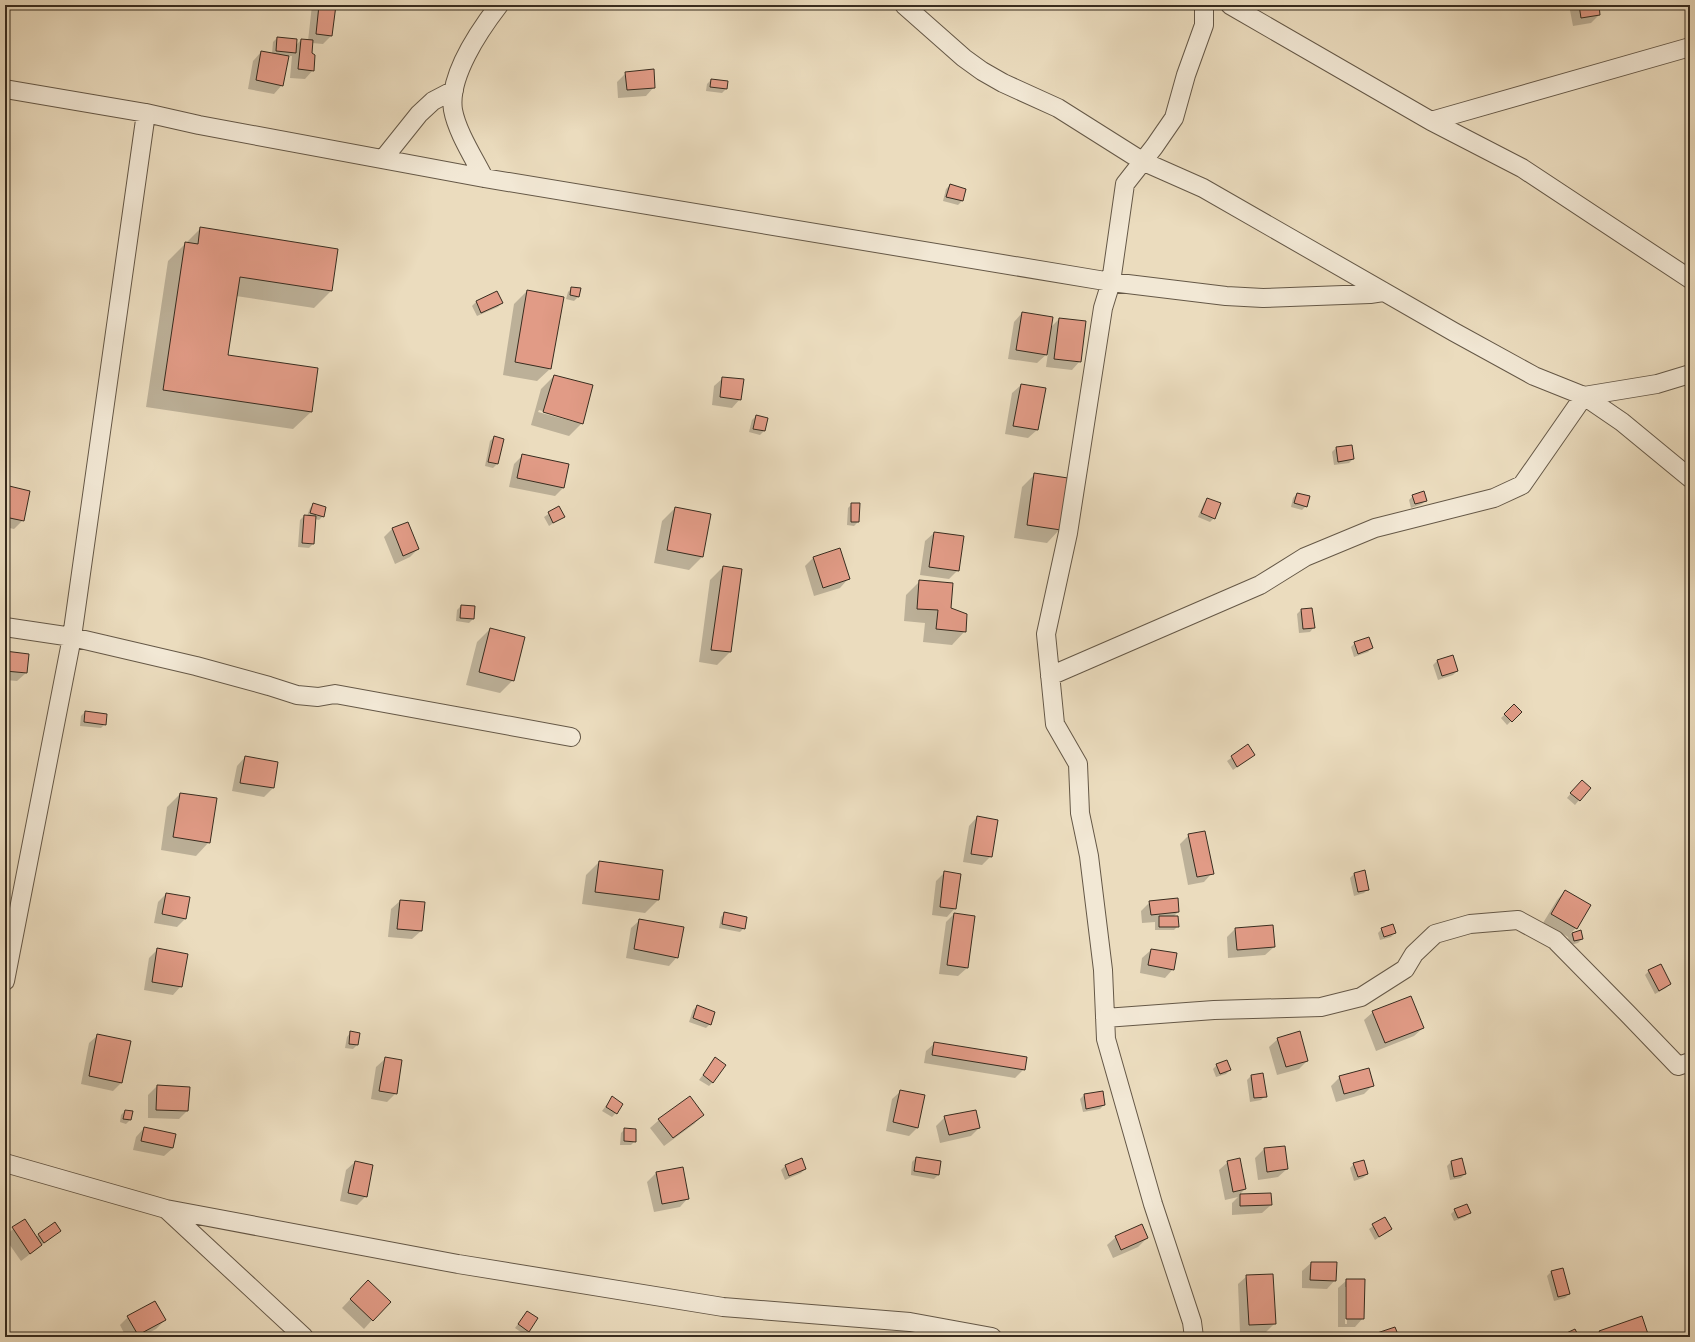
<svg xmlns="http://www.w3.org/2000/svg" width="1695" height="1342" font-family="Cardo,serif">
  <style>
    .shadow { fill: #0003; fill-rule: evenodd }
    .building { fill: #e19b86; stroke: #382c1f }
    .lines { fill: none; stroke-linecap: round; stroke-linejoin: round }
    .street-casing { stroke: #655847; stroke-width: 20 }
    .street { stroke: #f2e8d5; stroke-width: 18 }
  </style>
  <rect width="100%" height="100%" fill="#ebdcbe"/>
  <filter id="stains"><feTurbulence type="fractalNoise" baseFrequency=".005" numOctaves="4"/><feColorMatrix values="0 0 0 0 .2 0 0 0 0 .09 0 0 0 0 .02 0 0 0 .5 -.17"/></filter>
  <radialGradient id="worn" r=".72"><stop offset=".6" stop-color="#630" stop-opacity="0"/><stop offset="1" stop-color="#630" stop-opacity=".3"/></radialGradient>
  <path class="shadow" d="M 312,5 L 335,5 L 331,36 L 323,44 L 312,43 L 310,54 L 313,70 L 305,79 L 290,78 L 292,56 L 288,56 L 282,85 L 274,94 L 248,89 L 253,61 L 261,52 L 272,54 L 273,42 L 277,38 L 296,45 L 301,40 L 308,41 Z
    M 1569,5 L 1598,5 L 1599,15 L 1591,23 L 1573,26 Z
    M 626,73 L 654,87 L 646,96 L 618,98 L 617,82 Z
    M 711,80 L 726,82 L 726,89 L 722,93 L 706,91 L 707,84 Z
    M 950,185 L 965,190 L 962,201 L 958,205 L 943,201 L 946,189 Z
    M 201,228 L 331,291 L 314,308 L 236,296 L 227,355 L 311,412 L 293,429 L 146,407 L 168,261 Z
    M 572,288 L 578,297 L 574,301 L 566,299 L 568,292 Z
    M 527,291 L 551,368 L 537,381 L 503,375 L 514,304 Z
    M 476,302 L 502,303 L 498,307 L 477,316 L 472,306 Z
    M 1022,313 L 1050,328 L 1059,319 L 1080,361 L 1072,370 L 1046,367 L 1048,353 L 1037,363 L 1008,359 L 1014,322 Z
    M 554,376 L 582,423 L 569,436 L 531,425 L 541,389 ZM 539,410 L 575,420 L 575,422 L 538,412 Z
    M 723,378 L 740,399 L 732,408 L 712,405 L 714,386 Z
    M 1021,385 L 1045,389 L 1037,430 L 1028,438 L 1005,434 L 1012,393 Z
    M 756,416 L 764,431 L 760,435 L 749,432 L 752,420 Z
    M 494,437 L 497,464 L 493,468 L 485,466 L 490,441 Z
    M 1351,446 L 1353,459 L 1349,463 L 1334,465 L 1332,452 L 1336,448 Z
    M 523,455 L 564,487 L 555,496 L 509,487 L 514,464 Z
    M 1035,474 L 1060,529 L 1047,543 L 1014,538 L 1022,487 Z
    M 5,486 L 23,520 L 14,529 L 5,527 Z
    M 1297,494 L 1306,506 L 1302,510 L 1291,507 L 1293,498 Z
    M 1413,496 L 1426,500 L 1422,504 L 1411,508 L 1409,500 Z
    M 1208,499 L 1214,518 L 1210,522 L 1198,517 L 1204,503 Z
    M 314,504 L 323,516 L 319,520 L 315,519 L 313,544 L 309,548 L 298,547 L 300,520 L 304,516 L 307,516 L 310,508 Z
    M 852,504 L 858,522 L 854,526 L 847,525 L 848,508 Z
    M 559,507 L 564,516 L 549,526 L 544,517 Z
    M 675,508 L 702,557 L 689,570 L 654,563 L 662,521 Z
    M 392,529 L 418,549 L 410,557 L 395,564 L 384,537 Z
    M 934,533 L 962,537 L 958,570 L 949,579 L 920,575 L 925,541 Z
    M 839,550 L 848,579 L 840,588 L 814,596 L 805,566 L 813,558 Z
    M 723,567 L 730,652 L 717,665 L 699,662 L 710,580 Z
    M 920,581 L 965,631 L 952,645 L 923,642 L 925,623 L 904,621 L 906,595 Z
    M 461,606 L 473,619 L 469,623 L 456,621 L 457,610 Z
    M 1301,610 L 1314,627 L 1310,632 L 1299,633 L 1297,614 Z
    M 490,629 L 513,680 L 500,693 L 466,685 L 477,642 Z
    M 1355,643 L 1372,648 L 1368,652 L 1354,657 L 1351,647 Z
    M 5,652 L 26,673 L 17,681 L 5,680 Z
    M 1453,656 L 1457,671 L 1453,675 L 1438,680 L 1433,665 L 1437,661 Z
    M 1514,706 L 1520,712 L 1507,725 L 1501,718 Z
    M 85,712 L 105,724 L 101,728 L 80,726 L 81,716 Z
    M 1248,746 L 1254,755 L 1233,770 L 1227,761 Z
    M 245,757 L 277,763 L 273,788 L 264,797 L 232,791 L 237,766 Z
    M 1578,785 L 1589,788 L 1575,805 L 1567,798 Z
    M 180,794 L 209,842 L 196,856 L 161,850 L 167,807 Z
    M 977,817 L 991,856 L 982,865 L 963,862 L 969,826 Z
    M 1189,835 L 1212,873 L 1204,882 L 1188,885 L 1180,844 Z
    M 599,862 L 661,871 L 658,900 L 645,913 L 582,904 L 586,875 Z
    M 1364,871 L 1368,889 L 1364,893 L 1354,896 L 1350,878 L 1354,874 Z
    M 945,872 L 955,908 L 947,917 L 932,915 L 936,881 Z
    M 1565,891 L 1576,928 L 1570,934 L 1580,932 L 1582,939 L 1578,943 L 1570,945 L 1568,937 L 1543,923 L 1557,900 Z
    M 166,894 L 185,919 L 177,927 L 154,923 L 158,902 Z
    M 400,901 L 424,903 L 421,931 L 412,939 L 388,937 L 391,909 Z
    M 1150,902 L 1178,912 L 1173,917 L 1178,926 L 1174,930 L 1155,930 L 1155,922 L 1142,923 L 1141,911 Z
    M 725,913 L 744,928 L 740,932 L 719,928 L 721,917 Z
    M 954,914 L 974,916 L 967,968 L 958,976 L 939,974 L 946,922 Z
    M 640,920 L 677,957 L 669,966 L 626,958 L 631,928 Z
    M 1235,929 L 1274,947 L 1265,955 L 1228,958 L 1227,937 Z
    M 1382,929 L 1395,933 L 1391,937 L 1380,940 L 1378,933 Z
    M 158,949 L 181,986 L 173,995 L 144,990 L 149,958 Z
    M 1151,950 L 1173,969 L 1165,978 L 1140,973 L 1142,958 Z
    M 1649,971 L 1670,984 L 1666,988 L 1655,994 L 1645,975 Z
    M 697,1006 L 710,1024 L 706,1028 L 689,1022 L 693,1010 Z
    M 1373,1012 L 1423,1028 L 1414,1036 L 1376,1051 L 1364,1020 Z
    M 351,1032 L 359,1034 L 357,1045 L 353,1049 L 345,1048 L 347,1037 Z
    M 98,1035 L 121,1083 L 113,1091 L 81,1084 L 89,1043 Z
    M 1278,1039 L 1307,1061 L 1299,1069 L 1277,1075 L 1269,1047 Z
    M 935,1043 L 1024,1069 L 1015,1078 L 924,1063 L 926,1051 Z
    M 385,1059 L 396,1093 L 387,1102 L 371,1099 L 376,1067 Z
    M 715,1059 L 713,1082 L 709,1086 L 699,1080 Z
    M 1217,1065 L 1230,1070 L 1226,1074 L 1216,1077 L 1213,1069 Z
    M 1262,1074 L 1265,1096 L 1261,1100 L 1250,1102 L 1247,1080 L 1251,1076 Z
    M 1340,1077 L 1373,1085 L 1364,1094 L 1336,1102 L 1331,1086 Z
    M 157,1086 L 187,1111 L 179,1119 L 148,1118 L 148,1095 Z
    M 901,1091 L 918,1127 L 909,1136 L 886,1131 L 892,1099 Z
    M 1084,1095 L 1104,1105 L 1100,1109 L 1083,1112 L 1080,1099 Z
    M 612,1098 L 616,1113 L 612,1117 L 602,1111 Z
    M 125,1111 L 130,1120 L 126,1124 L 120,1122 L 121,1115 Z
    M 703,1115 L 694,1124 L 664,1146 L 650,1128 L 659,1120 Z
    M 945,1117 L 979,1128 L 971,1136 L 940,1143 L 936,1126 Z
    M 144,1128 L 173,1148 L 164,1156 L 133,1150 L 136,1137 Z
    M 625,1129 L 635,1141 L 631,1145 L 620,1145 L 621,1133 Z
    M 1284,1147 L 1287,1169 L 1278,1177 L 1258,1180 L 1255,1158 L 1264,1149 Z
    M 916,1158 L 938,1175 L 934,1179 L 911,1175 L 912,1162 Z
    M 801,1160 L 805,1169 L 801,1173 L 785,1180 L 781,1170 L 785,1166 Z
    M 1461,1160 L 1465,1174 L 1461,1178 L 1450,1180 L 1447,1166 L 1451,1162 Z
    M 355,1162 L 366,1196 L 357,1205 L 340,1201 L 346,1170 Z
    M 1228,1162 L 1245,1189 L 1239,1195 L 1270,1194 L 1271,1205 L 1262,1213 L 1232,1215 L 1232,1203 L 1238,1197 L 1225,1200 L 1219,1170 Z
    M 1354,1164 L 1367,1174 L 1363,1178 L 1354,1181 L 1350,1168 Z
    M 682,1168 L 688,1198 L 680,1207 L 654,1212 L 647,1182 L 656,1173 Z
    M 1455,1210 L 1469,1213 L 1465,1217 L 1454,1221 L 1451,1214 Z
    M 1384,1218 L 1391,1229 L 1375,1240 L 1369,1229 Z
    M 24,1220 L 36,1237 L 55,1223 L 56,1234 L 21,1261 L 5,1238 L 5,1236 Z
    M 1116,1237 L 1147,1238 L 1138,1247 L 1113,1258 L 1107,1245 Z
    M 1311,1263 L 1335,1280 L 1327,1289 L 1302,1288 L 1302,1271 Z
    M 1551,1272 L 1569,1294 L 1565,1298 L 1554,1301 L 1547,1276 Z
    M 1247,1276 L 1275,1323 L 1266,1332 L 1240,1333 L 1238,1284 Z
    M 1347,1280 L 1363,1318 L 1355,1327 L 1338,1327 L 1338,1288 ZM 1345,1287 L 1347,1287 L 1347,1324 L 1345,1324 Z
    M 359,1290 L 372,1320 L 364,1329 L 342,1308 Z
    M 527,1312 L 529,1331 L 525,1335 L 515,1328 Z
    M 128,1317 L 165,1320 L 156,1329 L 141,1337 L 126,1337 L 120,1325 Z
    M 1600,1331 L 1648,1337 L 1594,1337 Z"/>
  <path class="building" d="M 319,5 L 336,5 L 332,36 L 316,34 Z
    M 1579,5 L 1599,5 L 1600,15 L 1581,18 Z
    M 277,37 L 297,39 L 296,53 L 276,51 Z
    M 301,39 L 313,40 L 312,53 L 315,55 L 314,71 L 298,69 Z
    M 261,51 L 289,56 L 283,86 L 256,80 Z
    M 654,69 L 655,88 L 627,90 L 625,72 Z
    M 711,79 L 728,81 L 727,89 L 710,87 Z
    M 950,184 L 966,189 L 963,201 L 946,197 Z
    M 200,227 L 338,249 L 332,291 L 240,277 L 228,355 L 318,368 L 312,412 L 163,390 L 185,242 L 198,244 Z
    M 571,287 L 581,288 L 579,297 L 570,295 Z
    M 527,290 L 564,297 L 551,369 L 515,362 Z
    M 497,291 L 503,303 L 481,313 L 476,301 Z
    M 1022,312 L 1053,317 L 1047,355 L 1016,350 Z
    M 1059,318 L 1086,321 L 1081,362 L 1054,359 Z
    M 554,375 L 593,385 L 583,424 L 543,412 Z
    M 722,377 L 744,379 L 741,400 L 720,397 Z
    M 1021,384 L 1046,388 L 1038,430 L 1013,426 Z
    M 756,415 L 768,418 L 765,431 L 753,429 Z
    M 494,436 L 504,439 L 498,464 L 488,462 Z
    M 1352,445 L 1354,459 L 1338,462 L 1336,447 Z
    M 522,454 L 569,464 L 564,488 L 517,478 Z
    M 1034,473 L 1068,478 L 1061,530 L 1027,525 Z
    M 5,485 L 30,491 L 24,521 L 5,517 Z
    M 1424,491 L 1427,501 L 1415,504 L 1412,495 Z
    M 1297,493 L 1310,496 L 1307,507 L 1294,503 Z
    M 1207,498 L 1221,503 L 1215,519 L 1201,513 Z
    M 313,503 L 326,507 L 324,517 L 310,513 Z
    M 851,503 L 860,503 L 859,522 L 851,522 Z
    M 559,506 L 565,517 L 553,523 L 548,512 Z
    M 675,507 L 711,514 L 703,557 L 667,550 Z
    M 304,515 L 316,516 L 314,544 L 302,543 Z
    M 408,522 L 419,549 L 403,556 L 392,528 Z
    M 934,532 L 964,536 L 959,571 L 929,567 Z
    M 840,548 L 850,579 L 823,588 L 813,557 Z
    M 723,566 L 742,569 L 731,652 L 711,650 Z
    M 919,580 L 953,583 L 951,608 L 967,614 L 966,632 L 936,629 L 938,610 L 917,609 Z
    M 461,605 L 475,606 L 474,619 L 460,618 Z
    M 1312,608 L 1315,628 L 1303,629 L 1301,609 Z
    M 490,628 L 525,637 L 514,681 L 479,672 Z
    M 1369,637 L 1373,648 L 1358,654 L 1354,642 Z
    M 5,651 L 29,654 L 27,673 L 5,671 Z
    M 1453,655 L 1458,671 L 1442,676 L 1437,660 Z
    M 1514,704 L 1522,712 L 1512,722 L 1504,714 Z
    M 85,711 L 107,714 L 106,725 L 84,722 Z
    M 1248,744 L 1255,755 L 1237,767 L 1231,756 Z
    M 245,756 L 278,762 L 274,788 L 240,783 Z
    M 1582,780 L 1591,788 L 1580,801 L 1570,793 Z
    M 180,793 L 217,798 L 210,843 L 173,837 Z
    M 977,816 L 998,820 L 992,857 L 971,854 Z
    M 1205,831 L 1214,874 L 1197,877 L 1188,834 Z
    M 599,861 L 663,870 L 659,900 L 595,892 Z
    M 1365,870 L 1369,890 L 1358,892 L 1354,873 Z
    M 944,871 L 961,874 L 956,909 L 940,907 Z
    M 1565,890 L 1591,905 L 1577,929 L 1551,914 Z
    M 166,893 L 190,897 L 186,919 L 162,914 Z
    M 1178,898 L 1179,912 L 1151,915 L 1149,901 Z
    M 400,900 L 425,902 L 422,931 L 397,929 Z
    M 724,912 L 747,917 L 745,929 L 722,924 Z
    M 954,913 L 975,916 L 968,968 L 947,965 Z
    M 1159,916 L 1178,916 L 1179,927 L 1159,927 Z
    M 639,919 L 684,927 L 678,958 L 634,949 Z
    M 1393,924 L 1396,933 L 1384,937 L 1381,928 Z
    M 1273,925 L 1275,947 L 1237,950 L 1235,928 Z
    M 1581,930 L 1583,939 L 1574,941 L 1572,933 Z
    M 157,948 L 188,954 L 182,987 L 152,982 Z
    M 1151,949 L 1177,953 L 1174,970 L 1148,965 Z
    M 1661,964 L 1671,984 L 1659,991 L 1648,970 Z
    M 1411,996 L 1424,1028 L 1385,1043 L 1372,1011 Z
    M 697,1005 L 715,1012 L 711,1025 L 693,1018 Z
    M 350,1031 L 360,1033 L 358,1045 L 349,1044 Z
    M 1300,1031 L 1308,1061 L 1286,1067 L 1277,1038 Z
    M 97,1034 L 131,1041 L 122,1083 L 89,1076 Z
    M 934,1042 L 1027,1057 L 1025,1070 L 932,1055 Z
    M 385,1057 L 402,1060 L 397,1094 L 379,1091 Z
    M 715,1057 L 726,1065 L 713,1083 L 703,1075 Z
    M 1227,1060 L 1231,1070 L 1220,1074 L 1216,1064 Z
    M 1369,1068 L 1374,1086 L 1344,1094 L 1339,1076 Z
    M 1263,1073 L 1267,1097 L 1254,1098 L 1251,1075 Z
    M 157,1085 L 190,1087 L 188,1111 L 156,1110 Z
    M 900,1090 L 925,1095 L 918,1128 L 893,1122 Z
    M 1103,1091 L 1105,1105 L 1086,1109 L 1084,1094 Z
    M 612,1096 L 623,1104 L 617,1114 L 606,1107 Z
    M 690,1096 L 704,1115 L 673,1138 L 658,1119 Z
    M 125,1110 L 133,1111 L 131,1120 L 123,1119 Z
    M 976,1110 L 980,1128 L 949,1135 L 944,1116 Z
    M 144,1127 L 176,1134 L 173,1148 L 141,1141 Z
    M 624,1128 L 636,1129 L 636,1142 L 624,1141 Z
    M 1285,1146 L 1288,1169 L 1267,1172 L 1264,1148 Z
    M 916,1157 L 941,1161 L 939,1175 L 914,1171 Z
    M 802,1158 L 806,1169 L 789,1176 L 785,1165 Z
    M 1240,1158 L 1246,1189 L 1233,1192 L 1227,1161 Z
    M 1462,1158 L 1466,1174 L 1454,1177 L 1451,1161 Z
    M 1364,1160 L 1368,1174 L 1358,1177 L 1353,1163 Z
    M 355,1161 L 373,1165 L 367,1197 L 348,1193 Z
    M 683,1167 L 689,1199 L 662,1204 L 656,1172 Z
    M 1271,1193 L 1272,1205 L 1240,1206 L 1240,1194 Z
    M 1467,1204 L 1471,1213 L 1458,1218 L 1454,1209 Z
    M 1385,1217 L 1392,1229 L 1379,1237 L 1372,1224 Z
    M 25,1219 L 42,1245 L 30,1254 L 12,1227 Z
    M 55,1222 L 61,1231 L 44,1243 L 38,1234 Z
    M 1142,1224 L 1148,1238 L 1121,1250 L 1115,1236 Z
    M 1311,1262 L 1337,1262 L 1336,1281 L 1310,1280 Z
    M 1563,1268 L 1570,1294 L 1558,1297 L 1551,1271 Z
    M 1273,1274 L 1276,1324 L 1249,1325 L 1246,1275 Z
    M 1346,1279 L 1365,1279 L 1364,1319 L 1346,1319 Z
    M 368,1280 L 391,1302 L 373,1321 L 350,1299 Z
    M 155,1301 L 166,1320 L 138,1335 L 127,1316 Z
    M 527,1311 L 538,1318 L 529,1332 L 518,1324 Z
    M 1642,1316 L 1649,1337 L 1602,1337 L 1599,1331 Z
    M 1395,1327 L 1399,1337 L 1371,1337 L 1371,1335 Z
    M 1575,1329 L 1579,1337 L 1558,1337 Z"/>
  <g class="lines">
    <defs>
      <path id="street" d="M 904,5 L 964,58 L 982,71 L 1003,83 L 1058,108 L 1142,161 L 1203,188 L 1454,332 L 1534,376 L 1584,396 L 1622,422 L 1690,478
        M 1230,5 L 1431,121 L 1690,47
        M 5,89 L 146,113 L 199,125 L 484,178 L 1111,282 L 1226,296 L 1263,298 L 1370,294 L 1383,292
        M 1431,121 L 1522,168 L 1690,279
        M 383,159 L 419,114 L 433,101 L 454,90
        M 484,178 C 474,158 457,132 453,110 C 448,77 479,31 499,5
        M 5,627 L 72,637 L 196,666 L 269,686 L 297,695 L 318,697 L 335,694 L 571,737
        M 1050,676 L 1260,585 L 1305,557 L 1375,528 L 1494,498 L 1522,485 L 1584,396 L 1657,384 L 1690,374
        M 5,981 L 72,637 L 146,113
        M 1105,1018 L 1214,1010 L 1321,1007 L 1361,997 L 1405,969 L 1414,954 L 1435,934 L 1470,924 L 1518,920 L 1555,940 L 1627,1013 L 1678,1066 L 1690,1062
        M 5,1163 L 166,1209 L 458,1264 L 723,1307 L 910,1322 L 992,1337
        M 166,1209 L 304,1337
        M 1194,1337 L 1192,1322 L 1153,1204 L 1106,1039 L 1103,970 L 1089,856 L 1080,813 L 1078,764 L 1055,724 L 1046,634 L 1068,533 L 1103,308 L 1111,282 L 1125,184 L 1154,147 L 1174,118 L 1186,75 L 1204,25 L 1204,5"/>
    </defs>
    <use href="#street" class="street-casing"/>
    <use href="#street" class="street"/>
  </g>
  <rect width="1695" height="1342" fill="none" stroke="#ebdcbe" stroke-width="20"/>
  <rect x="6" y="6" width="1683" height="1330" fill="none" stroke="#382c1f" stroke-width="2"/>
  <rect x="10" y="10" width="1675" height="1322" fill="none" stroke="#382c1f"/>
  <rect width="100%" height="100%" filter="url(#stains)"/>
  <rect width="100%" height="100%" fill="url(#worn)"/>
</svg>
